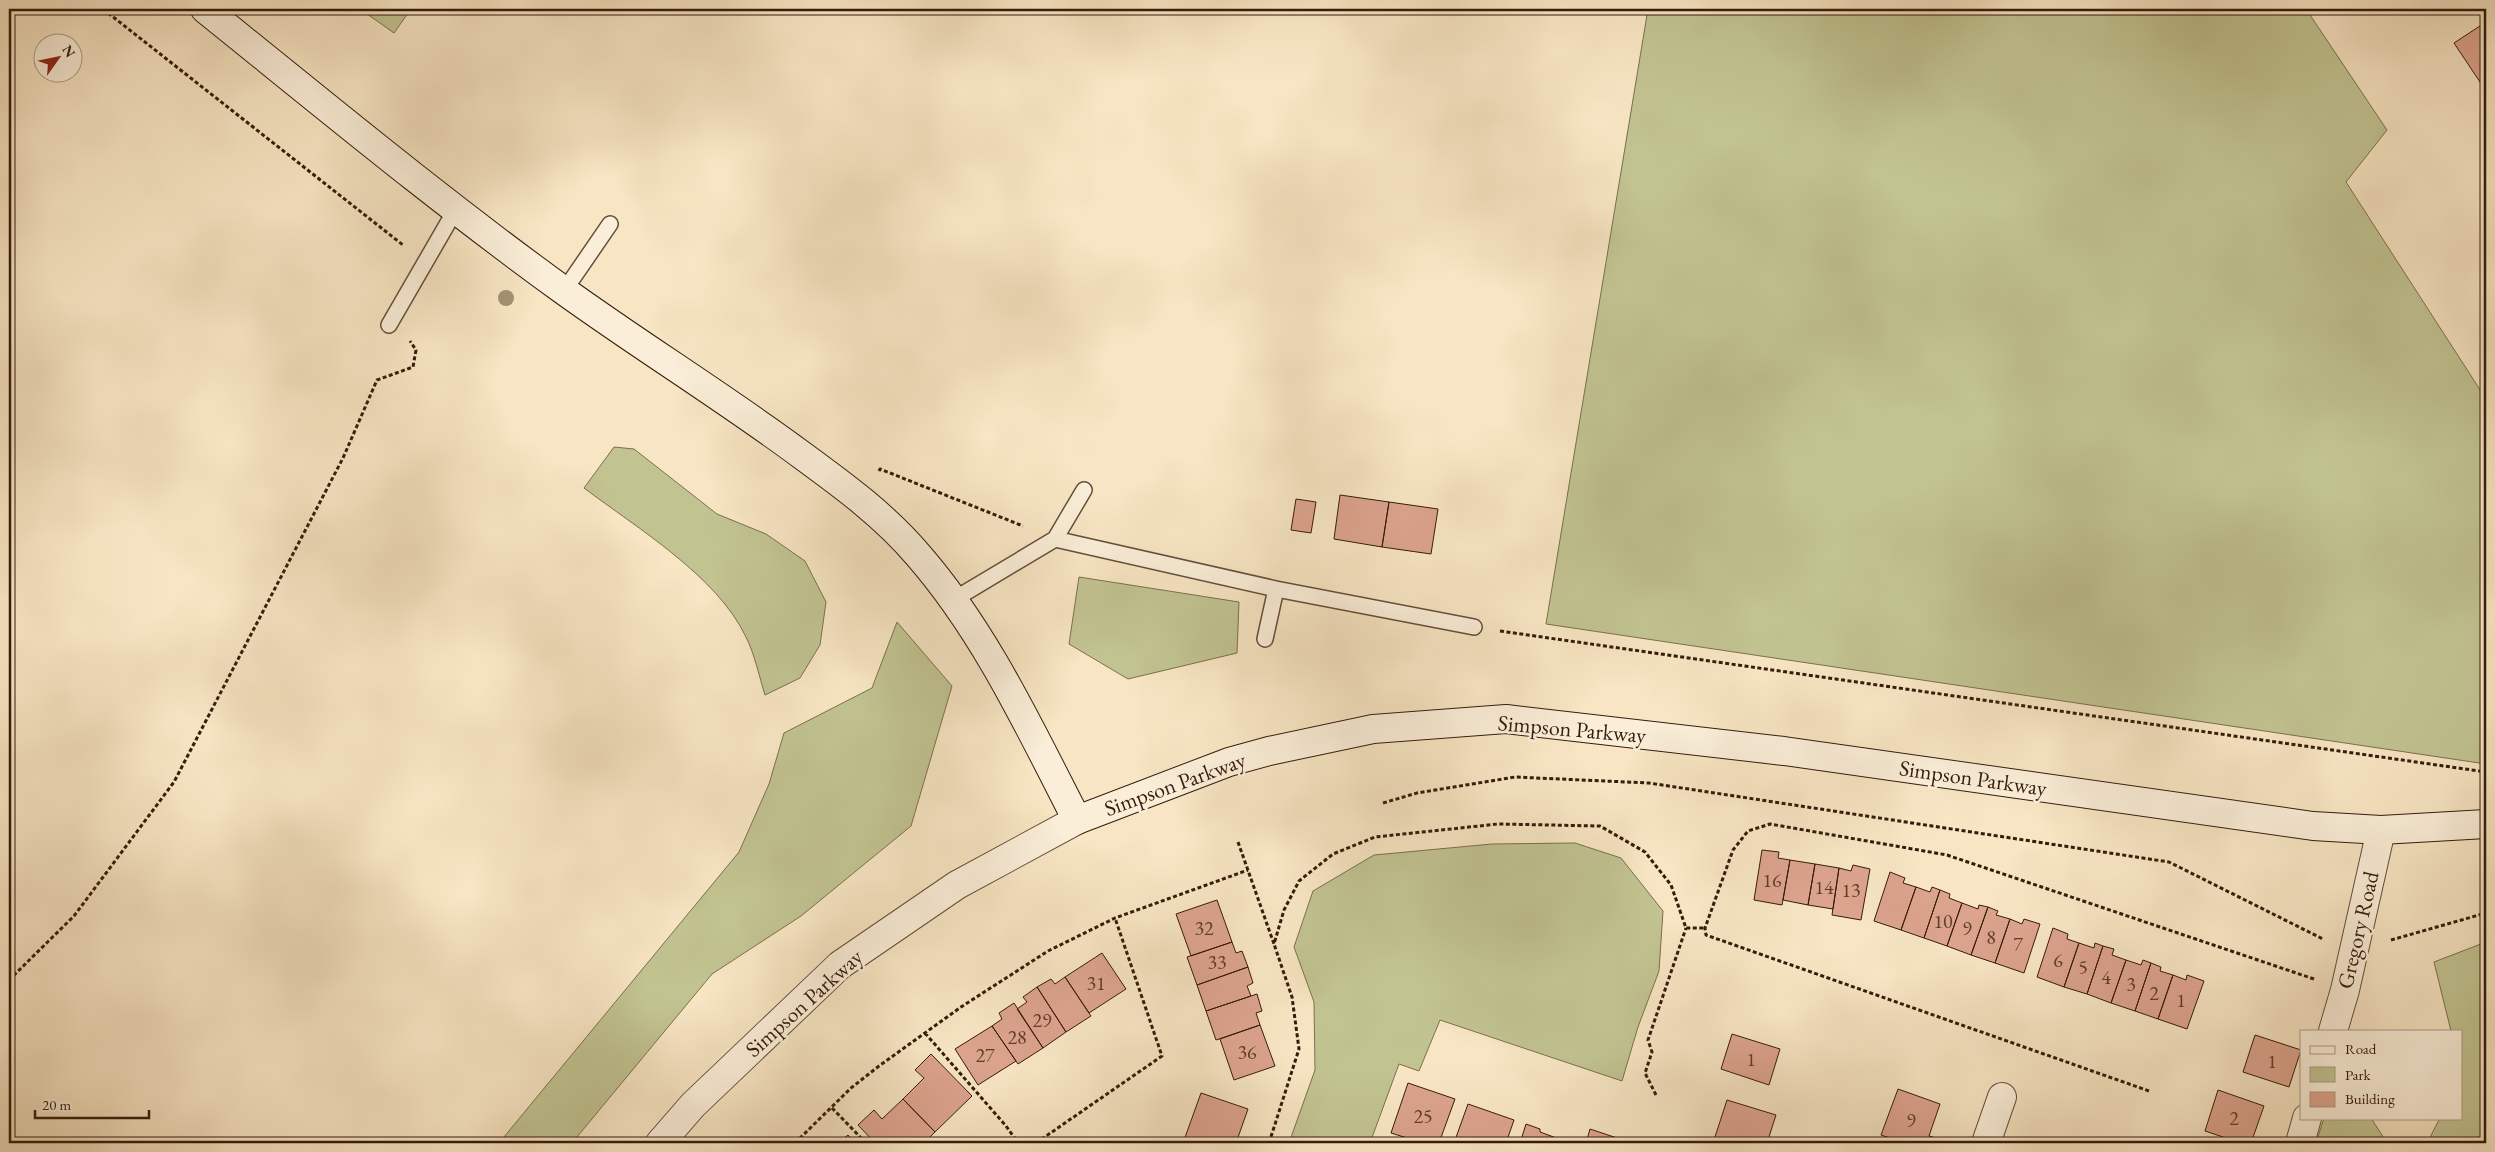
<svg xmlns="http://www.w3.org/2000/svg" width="2495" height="1152" font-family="'EB Garamond',serif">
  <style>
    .green { fill: #c1c391; stroke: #7c6f4e }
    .building { fill: #dca38d; stroke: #361b0b }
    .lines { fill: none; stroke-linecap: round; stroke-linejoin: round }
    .service-casing { stroke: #664e39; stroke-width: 18 }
    .minor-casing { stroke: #664e39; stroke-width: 30 }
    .tertiary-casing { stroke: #664e39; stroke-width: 30 }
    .secondary-casing { stroke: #361b0b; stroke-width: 30 }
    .path { stroke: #361b0b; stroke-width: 3; stroke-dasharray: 4 2.5; stroke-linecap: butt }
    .service { stroke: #faeed8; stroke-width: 15 }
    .minor { stroke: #faeed8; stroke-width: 28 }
    .tertiary { stroke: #faeed8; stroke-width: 28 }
    .secondary { stroke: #faeed8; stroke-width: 28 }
    .tree { fill: #a49174 }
    .labels { text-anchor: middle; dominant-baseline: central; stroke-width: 5; stroke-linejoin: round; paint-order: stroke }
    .number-label { font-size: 20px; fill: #603d2c }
    .street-label { font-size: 22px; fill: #361b0b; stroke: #faeed8 }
  </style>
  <rect width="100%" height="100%" fill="#f7e5c3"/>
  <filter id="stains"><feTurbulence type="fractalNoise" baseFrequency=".004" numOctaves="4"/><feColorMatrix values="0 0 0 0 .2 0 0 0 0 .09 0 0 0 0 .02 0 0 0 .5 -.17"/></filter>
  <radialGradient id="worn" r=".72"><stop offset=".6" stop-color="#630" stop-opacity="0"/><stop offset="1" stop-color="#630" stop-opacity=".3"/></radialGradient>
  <path class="green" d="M 360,9 L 411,9 L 394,33 Z
    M 1648,9 L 2306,9 L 2387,130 L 2346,182 L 2486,399 L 2486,764 L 1546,624 Z
    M 614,447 L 634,449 L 717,514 L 766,534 L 805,561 L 826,602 L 820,645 L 800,678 L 765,695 C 759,676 755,655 746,637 C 717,576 637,528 584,488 Z
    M 1079,577 L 1239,602 L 1237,653 L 1128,679 L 1069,644 Z
    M 897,622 L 952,686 L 911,826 L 801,916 L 712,974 L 572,1143 L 499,1143 L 739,852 L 769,784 L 784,733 L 872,688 Z
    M 1575,843 L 1621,858 L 1663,911 L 1659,971 L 1638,1027 L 1622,1081 L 1440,1020 L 1419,1071 L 1399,1064 L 1370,1143 L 1289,1143 L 1315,1070 L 1314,1002 L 1294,947 L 1313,891 L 1374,855 L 1492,844 Z
    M 2486,942 L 2486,1143 L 2427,1143 L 2440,1118 L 2461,1118 L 2461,1031 L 2451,1031 L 2434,962 Z
    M 2324,1118 L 2371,1118 L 2387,1143 L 2316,1143 Z"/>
  <path class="building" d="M 2486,22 L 2486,91 L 2454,43 Z
    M 1340,495 L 1389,502 L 1382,547 L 1334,539 Z
    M 1296,499 L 1316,502 L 1311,533 L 1291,530 Z
    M 1389,502 L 1438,509 L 1431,554 L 1382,547 Z
    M 1762,850 L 1779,852 L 1778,858 L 1790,860 L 1782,905 L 1754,900 Z
    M 1790,860 L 1815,864 L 1808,905 L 1783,900 Z
    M 1815,864 L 1839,868 L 1833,909 L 1808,905 Z
    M 1853,865 L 1870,869 L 1861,920 L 1832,915 L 1839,868 L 1851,871 Z
    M 1890,872 L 1905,878 L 1903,883 L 1916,887 L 1901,930 L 1874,921 Z
    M 1916,887 L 1930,892 L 1932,887 L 1940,890 L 1924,938 L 1901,930 Z
    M 1940,890 L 1950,894 L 1949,898 L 1962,903 L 1947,946 L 1924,938 Z
    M 1217,900 L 1232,942 L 1191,956 L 1176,914 Z
    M 1962,903 L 1978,909 L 1979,905 L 1988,907 L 1971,955 L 1947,946 Z
    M 1988,907 L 1998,911 L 1996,915 L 2010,919 L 1995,963 L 1971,955 Z
    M 2010,919 L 2022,924 L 2024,919 L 2040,924 L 2024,973 L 1995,963 Z
    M 2053,928 L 2068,934 L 2067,939 L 2079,943 L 2064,987 L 2037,977 Z
    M 1232,942 L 1236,953 L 1242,951 L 1248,967 L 1197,985 L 1187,957 Z
    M 2079,943 L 2094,948 L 2095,943 L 2103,946 L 2087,994 L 2064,987 Z
    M 2103,946 L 2114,949 L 2112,955 L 2126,960 L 2111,1003 L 2087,994 Z
    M 1102,953 L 1126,989 L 1089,1013 L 1065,977 Z
    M 2126,960 L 2141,965 L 2143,960 L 2151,963 L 2135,1011 L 2111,1003 Z
    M 2151,963 L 2161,967 L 2160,971 L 2173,975 L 2158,1019 L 2135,1011 Z
    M 1248,967 L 1253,983 L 1247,986 L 1251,996 L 1206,1011 L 1197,985 Z
    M 2173,975 L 2186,980 L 2187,975 L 2204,981 L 2187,1029 L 2158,1019 Z
    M 1065,977 L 1091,1016 L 1066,1032 L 1037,987 L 1051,979 L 1055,984 Z
    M 1037,987 L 1066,1032 L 1043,1048 L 1017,1009 L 1027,1002 L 1023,997 Z
    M 1257,994 L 1262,1011 L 1256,1013 L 1260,1025 L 1216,1040 L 1206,1011 Z
    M 1014,1003 L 1043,1048 L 1018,1064 L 992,1026 L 1002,1019 L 999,1013 Z
    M 1260,1025 L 1275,1066 L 1234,1080 L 1220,1039 Z
    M 992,1026 L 1016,1061 L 978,1085 L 955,1049 Z
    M 1732,1034 L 1780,1049 L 1769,1085 L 1721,1069 Z
    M 2255,1035 L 2301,1050 L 2289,1087 L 2243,1072 Z
    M 931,1054 L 972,1096 L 935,1132 L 903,1099 L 924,1078 L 915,1070 Z
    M 1408,1083 L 1455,1099 L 1439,1143 L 1423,1143 L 1391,1133 Z
    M 1898,1089 L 1940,1104 L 1929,1136 L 1933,1137 L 1931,1143 L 1904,1143 L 1881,1135 Z
    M 2218,1090 L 2264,1106 L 2251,1143 L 2241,1143 L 2205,1131 Z
    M 1201,1093 L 1248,1109 L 1236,1143 L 1183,1143 Z
    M 903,1099 L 935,1132 L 924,1143 L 875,1143 L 858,1125 L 874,1110 L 882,1119 Z
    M 1727,1100 L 1776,1115 L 1767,1143 L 1713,1143 Z
    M 1468,1104 L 1514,1120 L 1506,1143 L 1454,1143 Z
    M 1526,1124 L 1540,1129 L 1540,1132 L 1570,1143 L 1520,1143 Z
    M 1590,1129 L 1632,1143 L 1586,1143 Z
    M 848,1135 L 856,1143 L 838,1143 Z"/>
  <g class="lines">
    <defs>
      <path id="service" d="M 564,291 L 610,224
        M 389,325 L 456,209
        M 1055,539 L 1084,490
        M 953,600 L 1055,539 L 1276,589 L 1474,627
        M 1265,639 L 1276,589"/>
      <path id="minor" d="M 2333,1031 L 2345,990 L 2381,830
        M 1986,1143 L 2002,1097
        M 2300,1143 L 2307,1118"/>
      <path id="tertiary" d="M 660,1143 L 693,1105 L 840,965 L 957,885 L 1077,820"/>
      <path id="secondary" d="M 205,9 C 323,104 440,201 563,290 C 642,347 725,398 803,456 C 844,486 885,516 918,555 C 986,633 1030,729 1077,820 L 1229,762 L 1269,751 L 1373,729 L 1506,719 L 1784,751 L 2313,826 L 2381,830 L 2486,824"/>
    </defs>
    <use href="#service" class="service-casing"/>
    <use href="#minor" class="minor-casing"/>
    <use href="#tertiary" class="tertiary-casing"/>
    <use href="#secondary" class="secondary-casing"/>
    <path class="path" d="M 103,9 L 403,245
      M 879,471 L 880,469 L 1023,526
      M 1500,631 L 2486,772
      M 1383,803 L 1417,793 L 1515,777 L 1649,783 L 2169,862 L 2323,939
      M 1238,842 L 1274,944 L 1284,910 L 1299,881 L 1333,854 L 1375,837 L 1498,824 L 1600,826 L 1645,852 L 1671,885 L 1686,928 L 1705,928
      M 2391,940 L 2486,913
      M 9,980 L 74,916 L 174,782 L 343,458 L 377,380 L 413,367 L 416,350 L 410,341
      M 925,1033 L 1006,1126 L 1018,1143
      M 2149,1091 L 1706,935 L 1705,928 L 1733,850 L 1748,831 L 1770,824 L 1947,855 L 2314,979
      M 1656,1095 L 1645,1073 L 1652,1052 L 1648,1040 L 1686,928
      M 832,1108 L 866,1143
      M 795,1143 L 851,1088 L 879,1066 L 961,1007 L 1048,951 L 1115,918 L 1248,870
      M 1036,1143 L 1162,1056 L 1115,918
      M 1269,1143 L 1299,1049 L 1292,997 L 1274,944"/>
    <use href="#service" class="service"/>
    <use href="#minor" class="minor"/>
    <use href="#tertiary" class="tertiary"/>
    <use href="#secondary" class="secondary"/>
  </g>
  <circle class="tree" cx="506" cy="298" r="8"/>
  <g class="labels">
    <g class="number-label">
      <text x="1772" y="880">16</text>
      <text x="1824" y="887">14</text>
      <text x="1851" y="890">13</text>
      <text x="1943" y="921">10</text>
      <text x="1204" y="928">32</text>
      <text x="1967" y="928">9</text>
      <text x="1991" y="937">8</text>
      <text x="2018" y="944">7</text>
      <text x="2058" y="960">6</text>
      <text x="1217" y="962">33</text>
      <text x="2083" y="967">5</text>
      <text x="2106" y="977">4</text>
      <text x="1096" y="983">31</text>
      <text x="2131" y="984">3</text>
      <text x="2154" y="993">2</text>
      <text x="2181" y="1000">1</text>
      <text x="1042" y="1020">29</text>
      <text x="1017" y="1037">28</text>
      <text x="1247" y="1052">36</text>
      <text x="985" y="1055">27</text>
      <text x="1751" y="1059">1</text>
      <text x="2272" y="1061">1</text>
      <text x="1423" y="1116">25</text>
      <text x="2234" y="1118">2</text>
      <text x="1911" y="1120">9</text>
    </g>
    <g class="street-label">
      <text transform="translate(1572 729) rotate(5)">Simpson Parkway</text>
      <text transform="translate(1973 778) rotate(8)">Simpson Parkway</text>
      <text transform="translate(1175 784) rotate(-20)">Simpson Parkway</text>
      <text transform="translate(2358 930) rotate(-77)">Gregory Road</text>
      <text transform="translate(804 1003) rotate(-42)">Simpson Parkway</text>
    </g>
  </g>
  <rect width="2495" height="1152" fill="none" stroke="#f7e5c3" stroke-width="30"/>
  <rect x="10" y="10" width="2475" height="1132" fill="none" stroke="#361b0b" stroke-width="2.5"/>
  <rect x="15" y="15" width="2465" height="1122" fill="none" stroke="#361b0b"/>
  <rect x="2300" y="1030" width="162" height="90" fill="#faeed8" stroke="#ac9a86"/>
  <rect x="2310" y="1046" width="25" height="8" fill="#faeed8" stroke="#ac9a86"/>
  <text x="2345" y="1054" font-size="15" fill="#361b0b">Road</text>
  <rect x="2310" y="1067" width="25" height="15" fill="#c1c391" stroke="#ac9a86"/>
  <text x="2345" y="1080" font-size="15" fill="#361b0b">Park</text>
  <rect x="2310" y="1092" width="25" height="15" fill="#dca38d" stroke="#ac9a86"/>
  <text x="2345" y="1104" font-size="15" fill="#361b0b">Building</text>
  <g transform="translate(58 58) rotate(57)"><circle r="24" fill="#faeed8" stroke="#ac9a86"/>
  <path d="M0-4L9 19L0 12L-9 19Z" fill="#8f2418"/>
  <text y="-8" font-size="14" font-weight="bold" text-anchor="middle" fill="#361b0b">N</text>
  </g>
  <path d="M35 1110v8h114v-8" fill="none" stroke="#361b0b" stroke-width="2.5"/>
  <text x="42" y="1110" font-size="15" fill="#361b0b" stroke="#faeed8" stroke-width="4" paint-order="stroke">20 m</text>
  <rect width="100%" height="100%" filter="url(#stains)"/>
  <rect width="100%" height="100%" fill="url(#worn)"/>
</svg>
